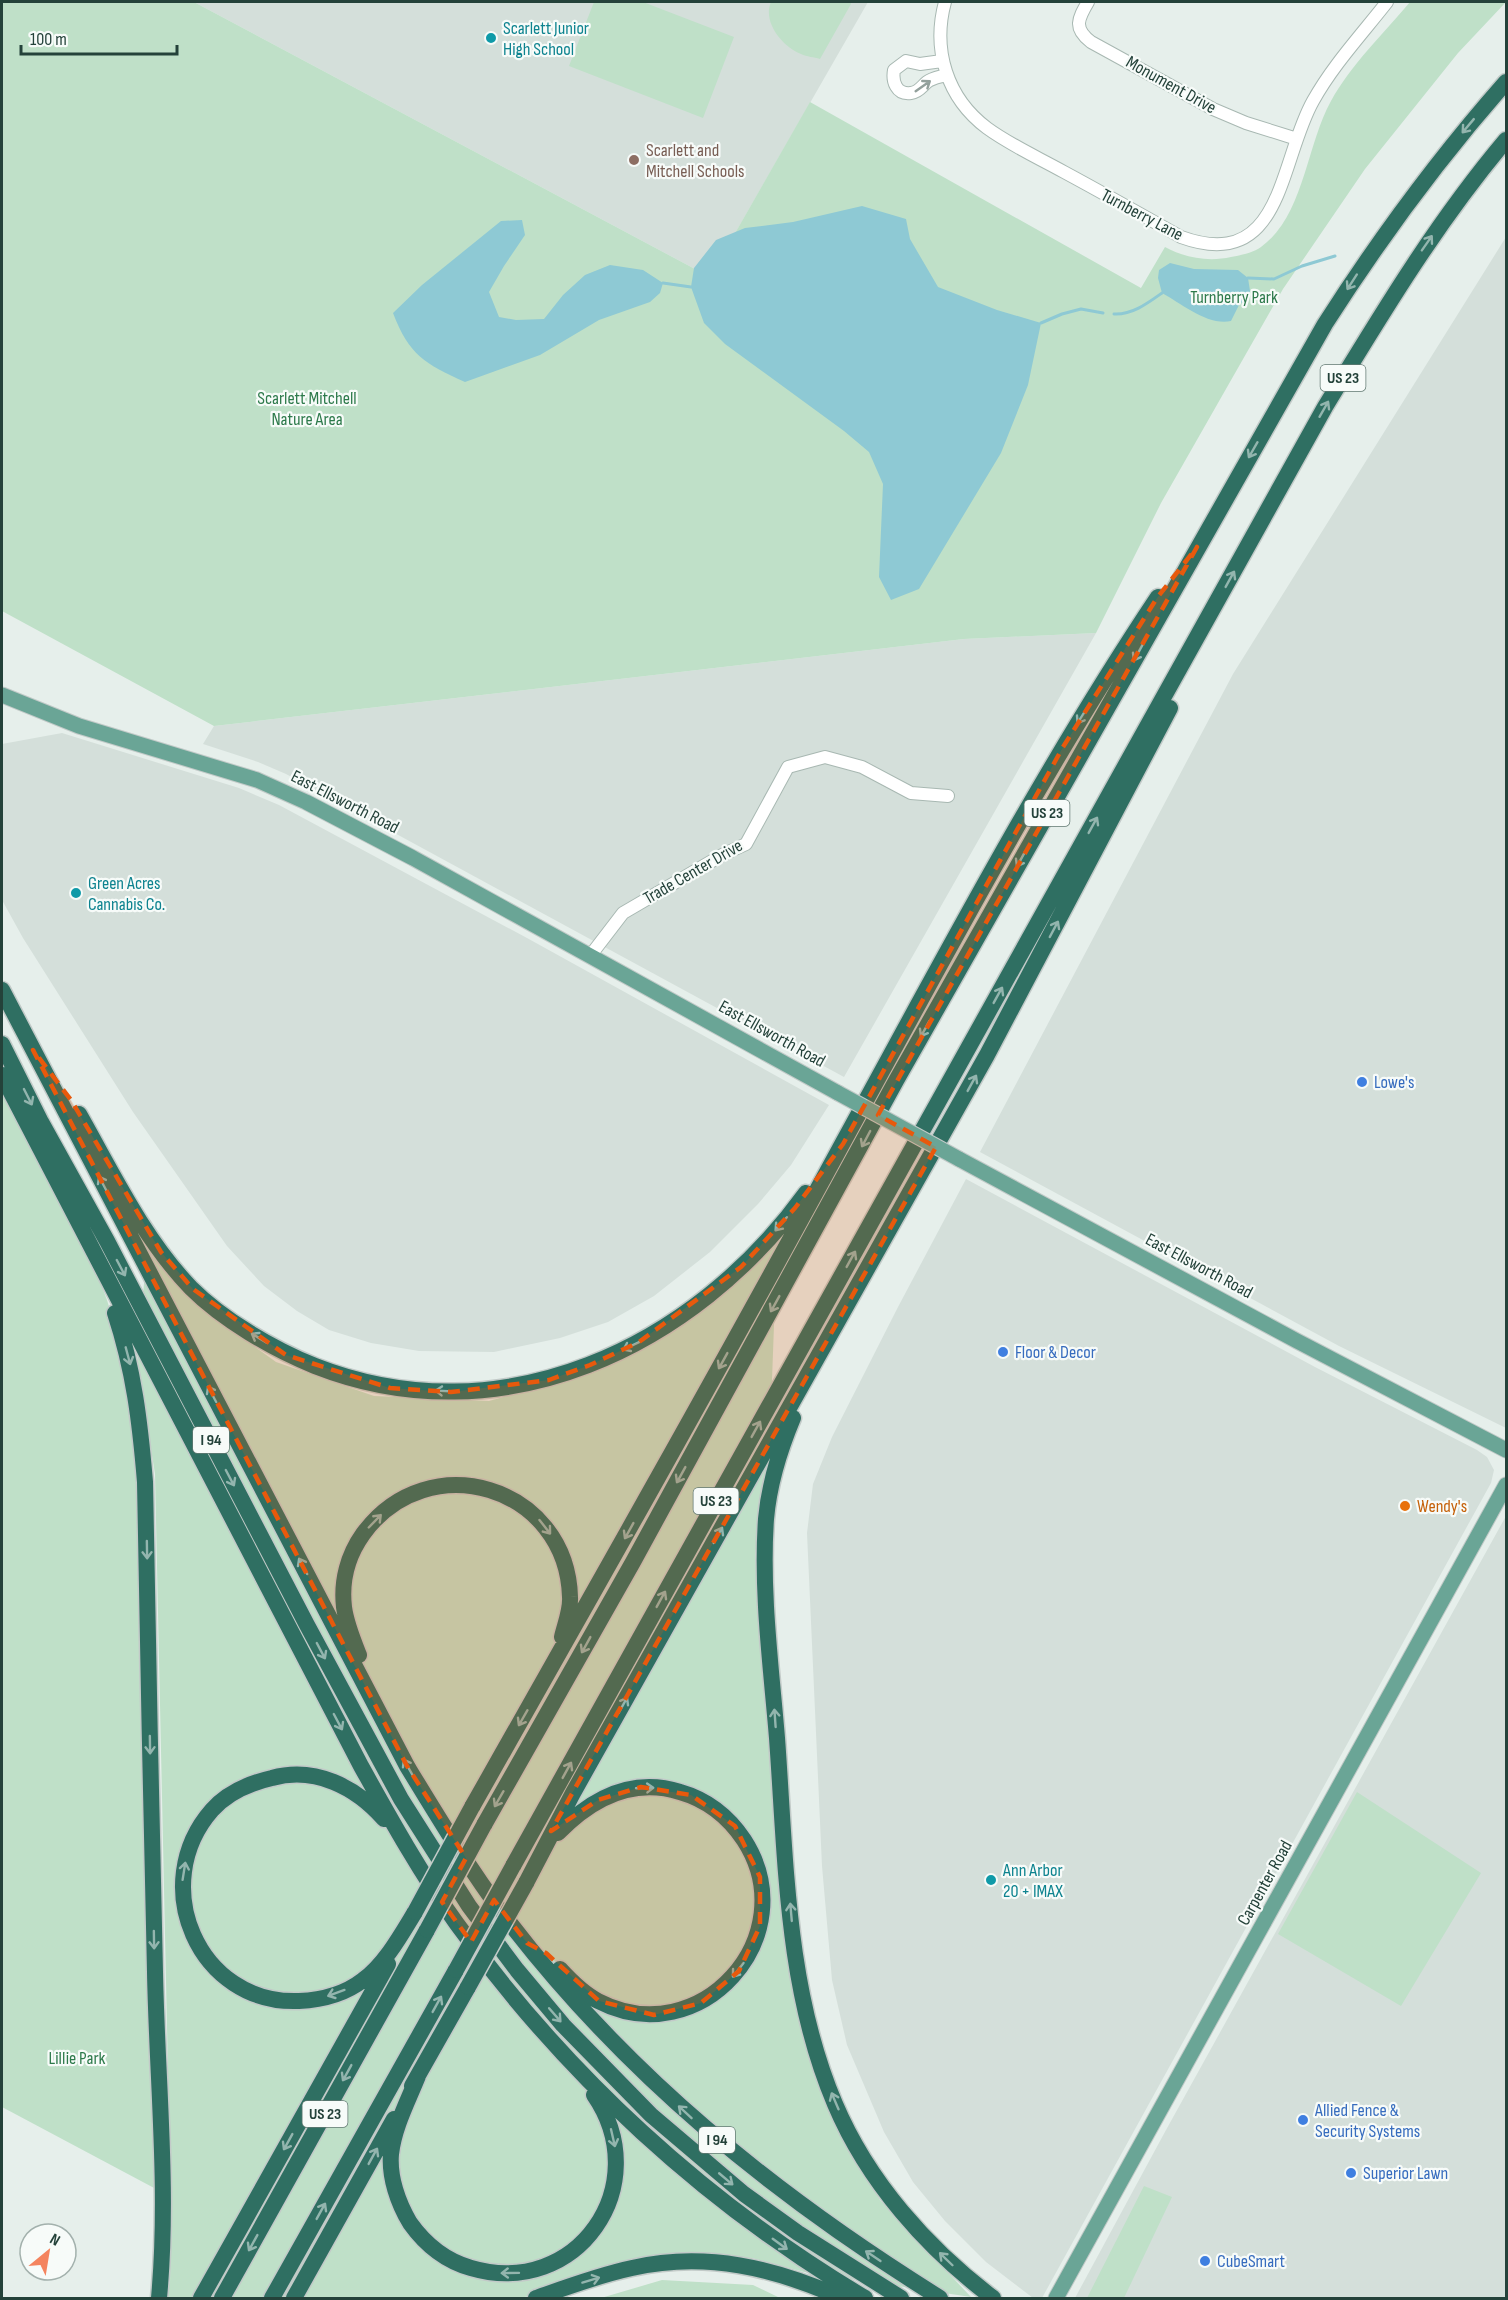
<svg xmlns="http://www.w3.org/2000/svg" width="1508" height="2300" font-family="'Sofia Sans Condensed',sans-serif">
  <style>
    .built { fill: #d4dfda }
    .green { fill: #bfe0c8 }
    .water { fill: #8ec9d4 }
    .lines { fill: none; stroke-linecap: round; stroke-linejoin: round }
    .stream { stroke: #8ec9d4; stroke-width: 3 }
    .minor-casing { stroke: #a8b8b2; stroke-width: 14 }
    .major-casing { stroke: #c2cac8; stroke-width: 17 }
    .highway-casing { stroke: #c2cac8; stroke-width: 19 }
    .minor { stroke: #fff; stroke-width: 12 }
    .major { stroke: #6aa596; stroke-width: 15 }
    .highway { stroke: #2f6f62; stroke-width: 16 }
    .major-bridge-casing { stroke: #c2cac8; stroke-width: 17; stroke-linecap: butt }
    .highway-bridge-casing { stroke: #c2cac8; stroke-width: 19; stroke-linecap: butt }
    .major-bridge { stroke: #6aa596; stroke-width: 15 }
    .highway-bridge { stroke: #2f6f62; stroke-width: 16 }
    .oneway { stroke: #92a09c }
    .oneway2 { stroke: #93b5ae }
    .marked { fill: #e8590c; fill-opacity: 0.2; stroke: #e8590c; stroke-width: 4.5; stroke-dasharray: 12 8; stroke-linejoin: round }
    .culture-dot { fill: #0f9aa8; stroke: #f7fbf9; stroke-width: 2 }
    .education-dot { fill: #8d6e63; stroke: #f7fbf9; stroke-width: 2 }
    .shop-dot { fill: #3f7fe0; stroke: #f7fbf9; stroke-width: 2 }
    .food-dot { fill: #e8710a; stroke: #f7fbf9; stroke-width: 2 }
    .labels { text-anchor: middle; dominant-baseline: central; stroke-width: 4.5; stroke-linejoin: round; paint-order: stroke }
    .shield { fill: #f7fbf9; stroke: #637a73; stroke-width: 1.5 }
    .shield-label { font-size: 16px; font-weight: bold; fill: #24423a }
    .culture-label { font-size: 18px; fill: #0d838f; stroke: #f7fbf9; text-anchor: start }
    .street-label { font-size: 18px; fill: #24423a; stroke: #f7fbf9 }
    .education-label { font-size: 18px; fill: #785e54; stroke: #f7fbf9; text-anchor: start }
    .park-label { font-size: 18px; fill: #2d7a4b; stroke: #f7fbf9 }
    .shop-label { font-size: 18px; fill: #366cbe; stroke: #f7fbf9; text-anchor: start }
    .food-label { font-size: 18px; fill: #c56008; stroke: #f7fbf9; text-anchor: start }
  </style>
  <rect width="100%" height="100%" fill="#e6efeb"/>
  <path class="built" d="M 194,2 L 868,2 L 710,277 Z
    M 1506,237 L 1506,1428 L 1339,1346 L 980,1152 L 1233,674 Z
    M 1096,633 L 844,1077 L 286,774 L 258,762 L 203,744 L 214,726 L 964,639 Z
    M 62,733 L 239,788 L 279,805 L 527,938 L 829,1105 L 791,1165 L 758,1204 L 710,1252 L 654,1296 L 608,1322 L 560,1338 L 494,1352 L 419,1351 L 371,1343 L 329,1330 L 297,1311 L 264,1286 L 227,1246 L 133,1112 L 23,938 L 2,900 L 2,744 Z
    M 966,1179 L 1315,1367 L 1477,1450 L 1487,1457 L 1494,1470 L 1491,1483 L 1042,2298 L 1033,2298 L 986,2262 L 945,2221 L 913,2182 L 884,2132 L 847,2045 L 832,1980 L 822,1866 L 807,1533 L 813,1484 L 832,1437 L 898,1307 Z
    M 1506,1516 L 1506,2298 L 1075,2298 L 1166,2130 Z"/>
  <path class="green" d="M 2,2 L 194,2 L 710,277 L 810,102 L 1141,288 L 1165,247 C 1185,258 1209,262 1231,257 C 1241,255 1253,253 1261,247 C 1304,216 1306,146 1331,101 C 1351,65 1383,34 1410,2 L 1506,2 L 1458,53 L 1365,169 L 1283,289 L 1161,503 L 1096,633 L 964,639 L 214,726 L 2,611 Z
    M 594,2 L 643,2 L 734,37 L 703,118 L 569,66 Z
    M 771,2 L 850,2 L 851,4 L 820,59 C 814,57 807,57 801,54 C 783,47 762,22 771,2 Z
    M 2,1087 C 37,1156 81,1228 107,1300 C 121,1342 127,1386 136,1429 L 156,2189 L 2,2107 Z
    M 777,1243 L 769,1462 L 755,1555 L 784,1933 L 814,2075 L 880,2200 L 971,2297 L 804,2272 L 752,2258 L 653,2255 L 522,2298 L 165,2298 L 170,2282 L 171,2211 L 155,1474 L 137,1362 L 147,1250 L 197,1305 L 276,1362 L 374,1396 L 489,1401 L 595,1372 L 687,1321 Z
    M 1357,1792 L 1481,1873 L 1401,2006 L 1278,1934 Z
    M 1144,2186 L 1172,2197 L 1124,2298 L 1087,2298 Z
    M 662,2280 L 753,2285 L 780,2298 L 601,2298 Z"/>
  <path class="water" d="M 862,206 L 906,219 L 910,239 L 938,287 L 997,310 L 1041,323 L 1028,385 L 1001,453 L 919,589 L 891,600 L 879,577 L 883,484 L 869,452 L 844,431 L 725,344 L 704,323 L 691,287 L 694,268 L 716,240 L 745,228 L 793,222 Z
    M 522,220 L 525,235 L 504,266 L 489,292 L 499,317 L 516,320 L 544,319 L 563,295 L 585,275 L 610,265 L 643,270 L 663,283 L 660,293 L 650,302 L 599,320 L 540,355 L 465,382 C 425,364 409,355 393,313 L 422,285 L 501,221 Z
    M 1170,263 L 1194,269 L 1238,270 L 1248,278 L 1250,291 L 1245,302 L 1240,303 L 1231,321 C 1208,326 1182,304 1162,293 L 1158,278 L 1159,270 Z"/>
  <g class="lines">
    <path class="stream" d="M 1248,278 L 1274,279 L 1302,266 L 1335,256
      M 663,283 L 691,287
      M 1114,314 C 1132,315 1148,303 1162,293
      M 1041,323 L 1062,314 L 1081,309 L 1103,313"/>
    <defs>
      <path id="minor" d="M 945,2 C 932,50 947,98 987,128 C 1010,145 1039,158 1064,172 C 1103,193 1142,215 1181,237 C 1283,274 1279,161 1313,101 C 1333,65 1362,34 1387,2
        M 1088,2 C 1078,19 1073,28 1091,42 L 1213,109 L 1246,123 L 1297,139
        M 942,61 L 920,64 L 906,61 L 894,70 C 892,81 896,95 911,93 C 919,92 922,86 927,82 C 932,78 940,77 946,75
        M 590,956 L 623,913 L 724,854 L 746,844 L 788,767 L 825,757 L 862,767 L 911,793 L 948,796"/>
      <path id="major" d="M 2,695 L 79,726 L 257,780 L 306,802 L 413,858 L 838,1093
        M 959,1159 L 1297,1341 L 1506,1450
        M 1056,2298 L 1506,1485"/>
      <path id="highway" d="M 2,990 L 407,1766 C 438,1817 470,1870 506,1918 C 626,2075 773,2194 940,2298
        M 2,1044 L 41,1122 L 107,1241 L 307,1625 L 401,1799 L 469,1906 L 517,1970 L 563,2025 L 651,2115 L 744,2194 L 798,2233 L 901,2298
        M 2,1075 L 361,1766 C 391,1820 421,1874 457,1924 C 566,2075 705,2203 865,2298
        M 79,1114 C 113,1174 143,1238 191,1288 C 223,1320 273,1349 315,1366 C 501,1439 694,1348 806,1193
        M 115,1313 C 134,1371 140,1422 145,1482 C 148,1645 151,1809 155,1972 C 157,2081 169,2190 159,2298
        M 793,1418 C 780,1449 769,1485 766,1519 C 761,1591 771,1666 777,1738 C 786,1861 786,1989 835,2104 C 868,2182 927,2248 993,2298
        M 359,1655 C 353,1640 346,1623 344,1607 C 341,1581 348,1555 363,1534 C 428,1444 567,1486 570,1597 C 571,1610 565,1624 562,1637
        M 472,1807 C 596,1588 720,1369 840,1148 C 942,962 1040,774 1158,597
        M 384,1819 C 356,1787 315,1766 272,1778 C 250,1783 227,1793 212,1810 C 147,1884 198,2005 299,2001 C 321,2000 345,1994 363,1980 C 385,1964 401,1935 415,1912
        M 484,1825 L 633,1562 L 897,1079 L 1325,324 C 1380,238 1439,158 1506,82
        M 558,1833 C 591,1799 632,1777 680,1792 C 708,1800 728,1816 744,1840 C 806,1936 700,2054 598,2001 C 584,1994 571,1981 560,1969
        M 513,1866 L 1325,407 C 1381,315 1436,223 1506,140
        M 526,1883 L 573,1793 L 987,1055 L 1170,708
        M 418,2076 C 408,2101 394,2127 391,2154 C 389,2177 398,2203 410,2223 C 425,2244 446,2261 471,2268 C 577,2299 656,2185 594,2095
        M 412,2086 L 468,1987
        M 201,2298 L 388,1964
        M 222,2298 L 427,1930
        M 272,2298 L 456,1970
        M 294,2298 L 394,2119
        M 536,2298 C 567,2287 599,2275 632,2268 C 706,2251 774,2268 842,2298"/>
    </defs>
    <use href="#minor" class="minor-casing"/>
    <use href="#major" class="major-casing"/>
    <use href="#highway" class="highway-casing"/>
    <use href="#minor" class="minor"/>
    <use href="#major" class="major"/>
    <use href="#highway" class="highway"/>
    <defs>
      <path id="major-bridge" d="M 838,1093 L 959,1159"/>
      <path id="highway-bridge" d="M 415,1912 L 472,1807
        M 427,1930 L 484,1825
        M 456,1970 L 513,1866
        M 468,1987 L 526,1883"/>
    </defs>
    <use href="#major-bridge" class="major-bridge-casing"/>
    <use href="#highway-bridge" class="highway-bridge-casing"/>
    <use href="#major-bridge" class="major-bridge"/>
    <use href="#highway-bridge" class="highway-bridge"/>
  </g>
  <defs><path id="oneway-shaft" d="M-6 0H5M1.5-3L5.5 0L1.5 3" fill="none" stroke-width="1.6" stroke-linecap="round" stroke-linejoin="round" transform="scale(1.5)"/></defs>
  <use class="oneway" href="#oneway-shaft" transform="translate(923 86) rotate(-35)"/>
  <g class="oneway2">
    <use href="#oneway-shaft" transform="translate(1468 126) rotate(130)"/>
    <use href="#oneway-shaft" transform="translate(1427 243) rotate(-55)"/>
    <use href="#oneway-shaft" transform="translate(1352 282) rotate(123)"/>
    <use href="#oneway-shaft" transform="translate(1324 409) rotate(-60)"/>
    <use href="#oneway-shaft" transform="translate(1253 450) rotate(120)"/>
    <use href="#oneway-shaft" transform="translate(1230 579) rotate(-61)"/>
    <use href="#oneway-shaft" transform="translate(1138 653) rotate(119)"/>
    <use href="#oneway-shaft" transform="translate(1082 716) rotate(122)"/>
    <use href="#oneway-shaft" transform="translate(1093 825) rotate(-61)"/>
    <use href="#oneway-shaft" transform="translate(1021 859) rotate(119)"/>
    <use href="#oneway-shaft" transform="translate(1054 929) rotate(-62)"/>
    <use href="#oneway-shaft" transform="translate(998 995) rotate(-61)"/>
    <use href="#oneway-shaft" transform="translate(925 1029) rotate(119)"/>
    <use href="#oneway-shaft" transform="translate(972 1083) rotate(-61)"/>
    <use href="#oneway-shaft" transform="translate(28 1097) rotate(63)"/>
    <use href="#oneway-shaft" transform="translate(866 1139) rotate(118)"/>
    <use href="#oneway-shaft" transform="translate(103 1184) rotate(-118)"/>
    <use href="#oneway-shaft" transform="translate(781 1224) rotate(131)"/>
    <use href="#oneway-shaft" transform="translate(851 1259) rotate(-61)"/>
    <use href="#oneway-shaft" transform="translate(121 1268) rotate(62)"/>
    <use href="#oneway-shaft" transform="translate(775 1304) rotate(119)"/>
    <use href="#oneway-shaft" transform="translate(259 1338) rotate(-149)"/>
    <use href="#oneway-shaft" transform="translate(631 1346) rotate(154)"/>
    <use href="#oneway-shaft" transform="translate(128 1356) rotate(75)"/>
    <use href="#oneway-shaft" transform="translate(723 1361) rotate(119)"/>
    <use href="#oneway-shaft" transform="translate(444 1391) rotate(-177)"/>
    <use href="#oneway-shaft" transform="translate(212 1394) rotate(-118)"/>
    <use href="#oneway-shaft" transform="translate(756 1429) rotate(-61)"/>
    <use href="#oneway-shaft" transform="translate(681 1475) rotate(119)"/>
    <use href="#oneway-shaft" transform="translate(230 1478) rotate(62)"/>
    <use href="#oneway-shaft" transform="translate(375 1521) rotate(-46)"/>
    <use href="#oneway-shaft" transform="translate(545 1527) rotate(52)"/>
    <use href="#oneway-shaft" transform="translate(629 1531) rotate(119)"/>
    <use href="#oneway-shaft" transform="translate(718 1535) rotate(-61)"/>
    <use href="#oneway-shaft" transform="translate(147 1550) rotate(89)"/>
    <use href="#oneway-shaft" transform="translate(303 1566) rotate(-118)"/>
    <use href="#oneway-shaft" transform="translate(661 1599) rotate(-61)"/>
    <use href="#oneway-shaft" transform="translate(586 1645) rotate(119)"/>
    <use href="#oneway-shaft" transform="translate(321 1651) rotate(62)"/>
    <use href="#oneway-shaft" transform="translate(623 1705) rotate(-61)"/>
    <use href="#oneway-shaft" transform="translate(523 1718) rotate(120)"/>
    <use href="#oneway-shaft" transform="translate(775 1718) rotate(-94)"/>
    <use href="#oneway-shaft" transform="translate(338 1722) rotate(62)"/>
    <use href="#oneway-shaft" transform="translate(150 1745) rotate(89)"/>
    <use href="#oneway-shaft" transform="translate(408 1767) rotate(-120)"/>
    <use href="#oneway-shaft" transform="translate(567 1770) rotate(-61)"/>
    <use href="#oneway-shaft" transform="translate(645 1788) rotate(-2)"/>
    <use href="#oneway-shaft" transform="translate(499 1799) rotate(120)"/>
    <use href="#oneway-shaft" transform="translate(184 1871) rotate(-81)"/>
    <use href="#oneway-shaft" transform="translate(791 1912) rotate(-95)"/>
    <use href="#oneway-shaft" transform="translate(154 1940) rotate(89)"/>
    <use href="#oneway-shaft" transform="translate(738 1970) rotate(128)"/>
    <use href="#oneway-shaft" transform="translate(336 1993) rotate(160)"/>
    <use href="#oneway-shaft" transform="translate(437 2004) rotate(-61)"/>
    <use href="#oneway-shaft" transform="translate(555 2015) rotate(49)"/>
    <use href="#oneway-shaft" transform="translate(347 2073) rotate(119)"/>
    <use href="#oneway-shaft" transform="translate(835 2101) rotate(-113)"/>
    <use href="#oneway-shaft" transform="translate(685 2112) rotate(-137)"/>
    <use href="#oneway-shaft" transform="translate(613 2138) rotate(77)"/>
    <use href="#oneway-shaft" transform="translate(288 2142) rotate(119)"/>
    <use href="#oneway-shaft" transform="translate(373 2156) rotate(-61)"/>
    <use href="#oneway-shaft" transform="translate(726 2179) rotate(40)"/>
    <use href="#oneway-shaft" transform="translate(321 2211) rotate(-61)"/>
    <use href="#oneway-shaft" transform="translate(253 2243) rotate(119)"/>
    <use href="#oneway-shaft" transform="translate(780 2244) rotate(36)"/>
    <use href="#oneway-shaft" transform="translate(873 2256) rotate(-146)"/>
    <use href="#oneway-shaft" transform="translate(946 2259) rotate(-136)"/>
    <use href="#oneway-shaft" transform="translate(510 2273) rotate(179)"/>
    <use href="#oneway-shaft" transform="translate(591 2280) rotate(-17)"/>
  </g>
  <path class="marked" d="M 1197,547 L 878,1115 L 936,1147 L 551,1831 L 598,1800 L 641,1787 L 691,1795 L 735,1826 L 760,1877 L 760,1926 L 739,1971 L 701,2003 L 654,2015 L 599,2001 L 546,1953 L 527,1943 L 494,1900 L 471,1942 L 442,1902 L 466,1858 L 407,1766 L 33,1050 L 71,1100 L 161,1252 L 193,1289 L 286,1355 L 390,1388 L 451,1392 L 549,1380 L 590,1365 L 639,1342 L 741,1267 L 795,1208 L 843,1144 L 1063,747 L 1157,598 Z"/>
  <g class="culture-dot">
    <circle cx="491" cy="38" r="6"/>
    <circle cx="76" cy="893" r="6"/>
    <circle cx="991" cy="1880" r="6"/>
  </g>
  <circle class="education-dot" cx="634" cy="160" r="6"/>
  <g class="shop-dot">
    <circle cx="1362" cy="1082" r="6"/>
    <circle cx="1003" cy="1352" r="6"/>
    <circle cx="1303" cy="2120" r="6"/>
    <circle cx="1351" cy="2173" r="6"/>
    <circle cx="1205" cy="2261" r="6"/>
  </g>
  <circle class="food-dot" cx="1405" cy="1506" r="6"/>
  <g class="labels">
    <g class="shield">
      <rect x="1320.5" y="365" width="45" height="26" rx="4.5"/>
      <rect x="1024.5" y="800" width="45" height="26" rx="4.5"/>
      <rect x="193" y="1427" width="36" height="26" rx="4.5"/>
      <rect x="693.5" y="1488" width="45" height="26" rx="4.5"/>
      <rect x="302.5" y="2101" width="45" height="26" rx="4.5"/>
      <rect x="699" y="2127" width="36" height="26" rx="4.5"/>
    </g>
    <g class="shield-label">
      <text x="1343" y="378">US 23</text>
      <text x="1047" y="813">US 23</text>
      <text x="211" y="1440">I 94</text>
      <text x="716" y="1501">US 23</text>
      <text x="325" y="2114">US 23</text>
      <text x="717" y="2140">I 94</text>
    </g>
    <g class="culture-label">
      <text x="503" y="28">Scarlett Junior<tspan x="503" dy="21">High School</tspan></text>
      <text x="88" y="883">Green Acres<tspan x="88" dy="21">Cannabis Co.</tspan></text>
      <text x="1003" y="1870">Ann Arbor<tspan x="1003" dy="21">20 + IMAX</tspan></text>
    </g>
    <g class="street-label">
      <text transform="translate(1171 85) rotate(29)">Monument Drive</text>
      <text transform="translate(1142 215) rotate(28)">Turnberry Lane</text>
      <text transform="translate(345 802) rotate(27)">East Ellsworth Road</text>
      <text transform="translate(693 872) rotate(-30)">Trade Center Drive</text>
      <text transform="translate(772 1034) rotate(29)">East Ellsworth Road</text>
      <text transform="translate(1199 1266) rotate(28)">East Ellsworth Road</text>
      <text transform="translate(1265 1883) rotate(-61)">Carpenter Road</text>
    </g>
    <g class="education-label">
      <text x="646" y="150">Scarlett and<tspan x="646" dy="21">Mitchell Schools</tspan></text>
    </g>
    <g class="park-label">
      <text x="1234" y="297">Turnberry Park</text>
      <text x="307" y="398">Scarlett Mitchell<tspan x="307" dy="21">Nature Area</tspan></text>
      <text x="77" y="2058">Lillie Park</text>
    </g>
    <g class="shop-label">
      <text x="1374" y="1082">Lowe's</text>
      <text x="1015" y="1352">Floor &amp; Decor</text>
      <text x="1315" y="2110">Allied Fence &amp;<tspan x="1315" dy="21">Security Systems</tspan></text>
      <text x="1363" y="2173">Superior Lawn</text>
      <text x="1217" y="2261">CubeSmart</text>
    </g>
    <g class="food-label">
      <text x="1417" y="1506">Wendy's</text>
    </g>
  </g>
  <rect width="1508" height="2300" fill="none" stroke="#24423a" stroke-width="6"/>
  <g transform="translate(48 2252) rotate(30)"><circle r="28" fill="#f7fbf9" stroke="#a3b1ad" stroke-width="1.5"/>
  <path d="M0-4.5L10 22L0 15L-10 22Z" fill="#f4845f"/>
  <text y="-9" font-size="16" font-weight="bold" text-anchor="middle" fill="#24423a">N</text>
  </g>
  <path d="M21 45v9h156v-9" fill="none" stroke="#24423a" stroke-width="3"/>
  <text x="30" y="45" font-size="18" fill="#24423a" stroke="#f7fbf9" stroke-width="4.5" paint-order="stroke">100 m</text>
</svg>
